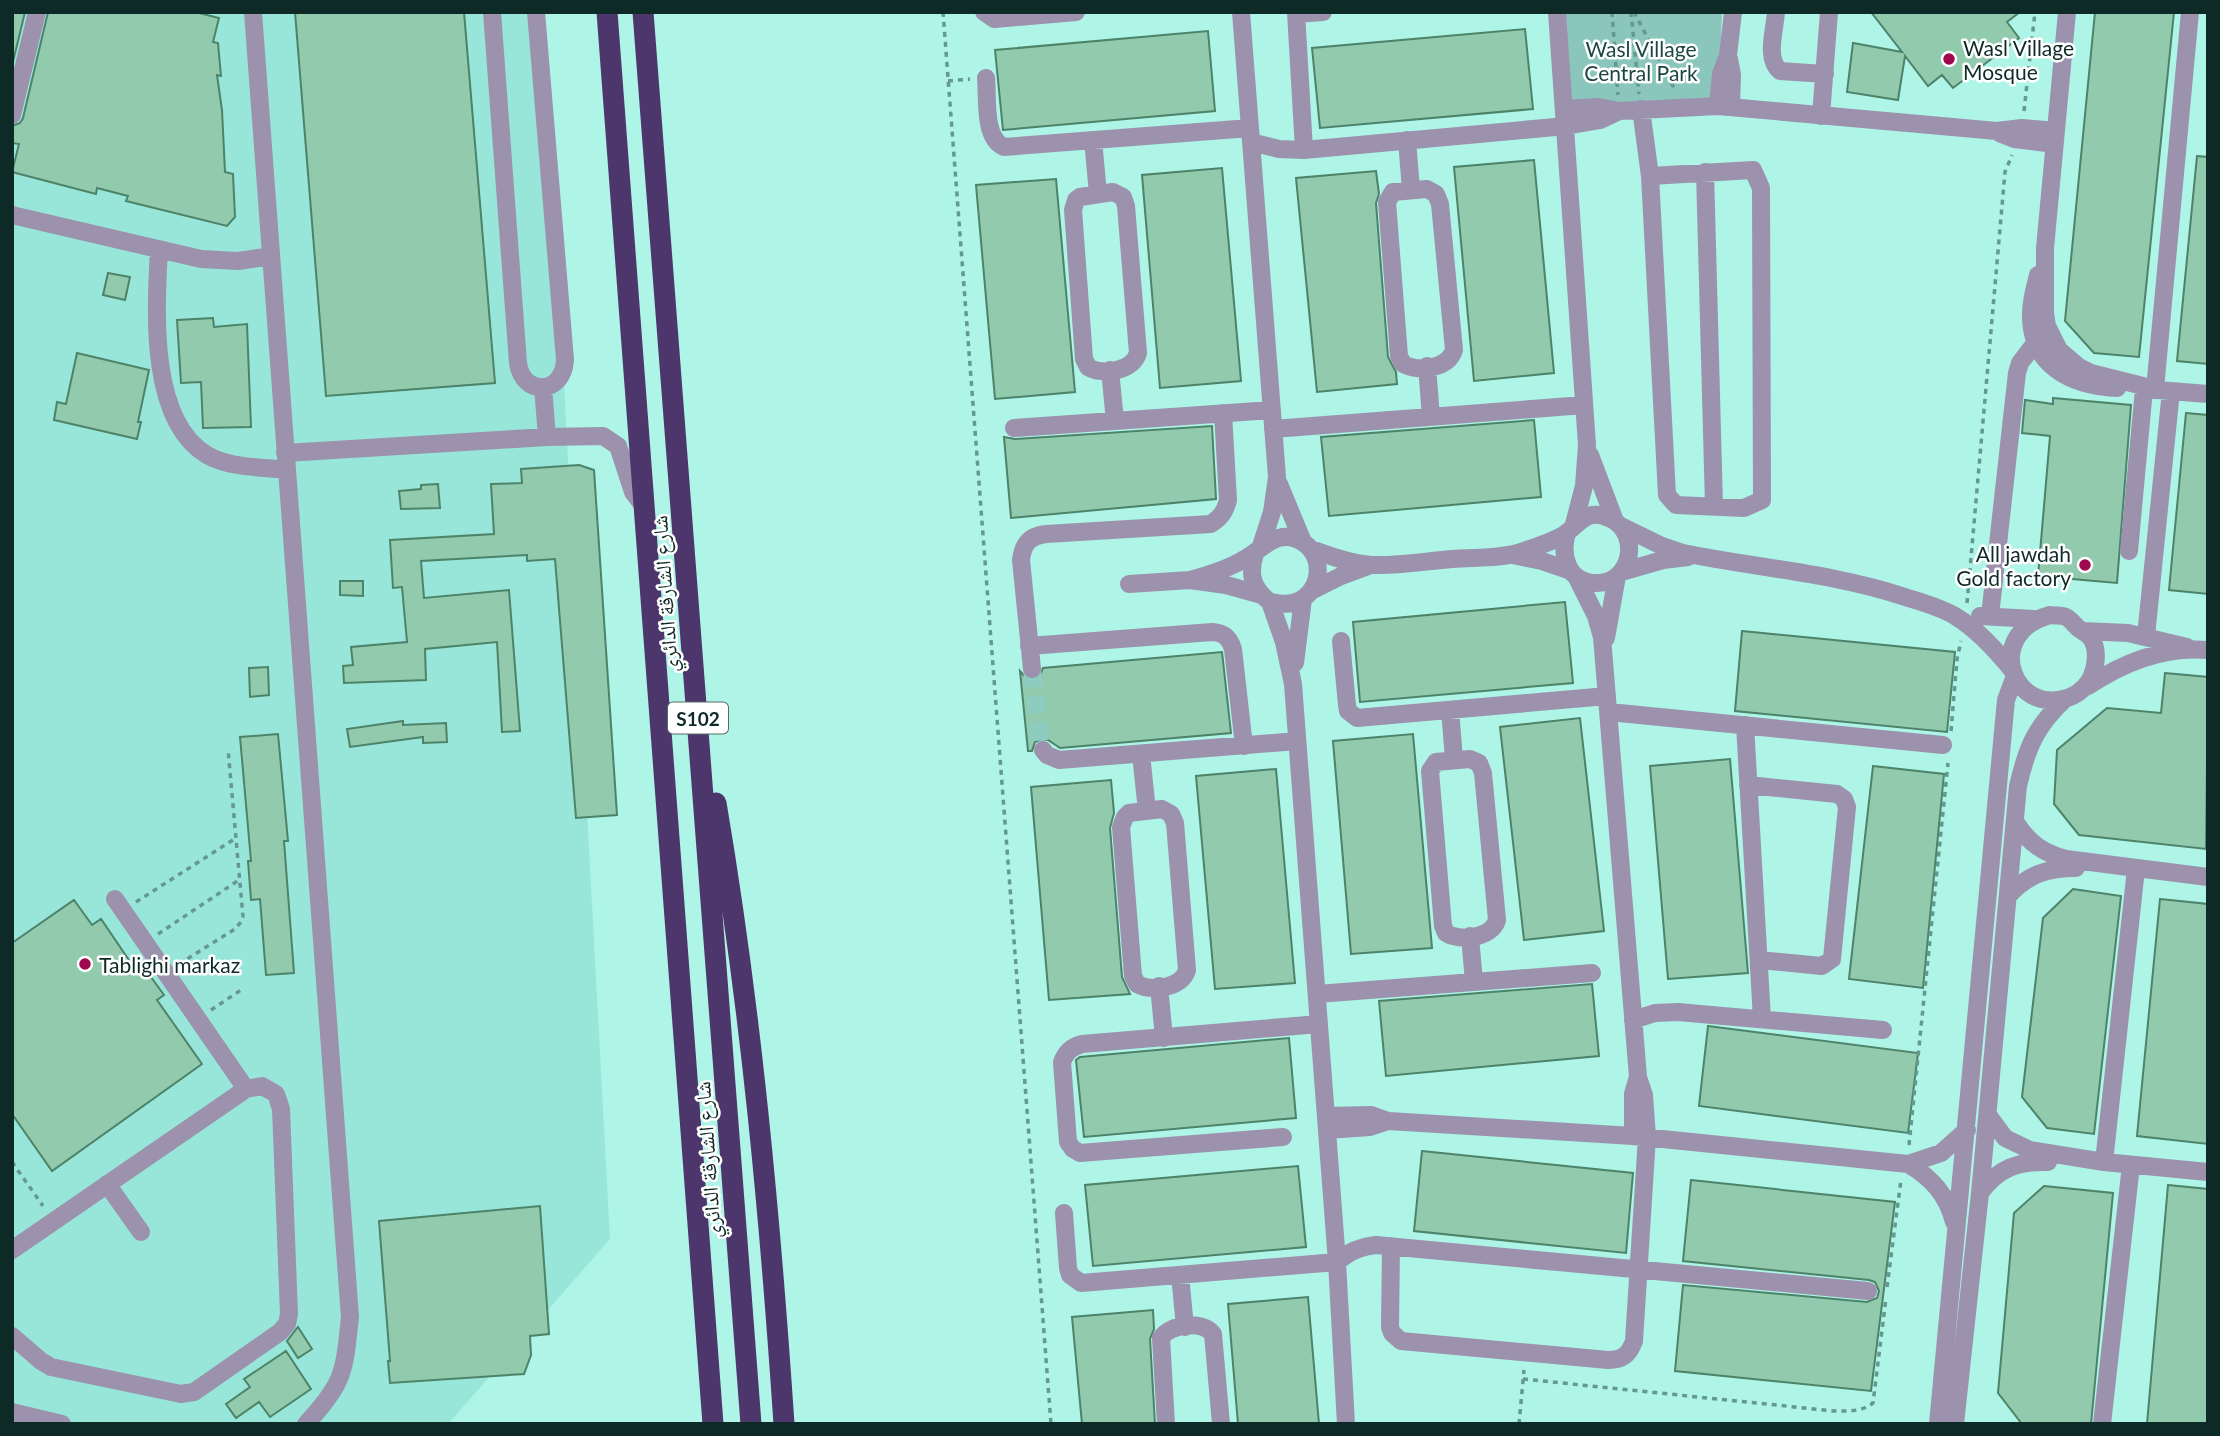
<svg xmlns="http://www.w3.org/2000/svg" width="2220" height="1436" font-family="Lato,'Noto Naskh Arabic',sans-serif">
  <style>
    .built { fill: #98e6d9 }
    .green { fill: #8ac6bc }
    .building { fill: #92caae; stroke: #4c8369; stroke-width: 2 }
    .lines { fill: none; stroke-linecap: round; stroke-linejoin: round }
    .minor-tunnel { stroke: #8eccc0; stroke-width: 18; stroke-dasharray: 18 9; stroke-linecap: butt }
    .path { stroke: #65988f; stroke-width: 3.5; stroke-dasharray: 5 5; stroke-linecap: butt }
    .minor { stroke: #9c92ad; stroke-width: 18 }
    .highway { stroke: #4d366c; stroke-width: 21 }
    .poi-dot { fill: #9f074e; stroke: #fff; stroke-width: 2.5 }
    .labels { text-anchor: middle; dominant-baseline: central; stroke-width: 5; stroke-linejoin: round; paint-order: stroke }
    .shield { fill: #fff; stroke: #566a67; stroke-width: 2 }
    .shield-label { font-size: 19px; font-weight: bold; fill: #0d2a26 }
    .poi-label { font-size: 21px; fill: #0d2a26; stroke: #fff; text-anchor: start }
    .park-label { font-size: 21px; fill: #1c4740; stroke: #fff }
    .street-label { font-size: 21px; fill: #0d2a26; stroke: #fff }
  </style>
  <rect width="100%" height="100%" fill="#aef4e7"/>
  <path class="built" d="M 12,12 L 544,12 L 610,1239 L 448,1424 L 12,1424 Z"/>
  <path class="green" d="M 1559,12 L 1722,12 L 1718,106 L 1565,109 Z"/>
  <path class="building" d="M 12,12 L 25,12 L 12,66 Z
    M 48,12 L 195,12 L 219,18 L 213,42 L 218,43 L 221,76 L 217,75 L 222,110 L 225,172 L 233,174 L 235,217 L 227,226 L 126,201 L 128,196 L 97,188 L 96,194 L 12,172 L 19,144 L 12,143 L 12,126 L 20,123 L 23,118 Z
    M 295,12 L 464,12 L 495,383 L 326,396 Z
    M 1871,12 L 2020,12 L 2007,22 L 2019,38 L 1953,88 L 1942,75 L 1928,86 L 1905,56 L 1898,100 L 1847,92 L 1853,43 L 1902,52 Z
    M 2095,12 L 2174,12 L 2139,357 L 2094,353 L 2065,321 Z
    M 1525,29 L 1533,109 L 1320,128 L 1312,48 Z
    M 1208,31 L 1215,111 L 1003,130 L 995,50 Z
    M 2197,156 L 2208,157 L 2208,364 L 2177,361 Z
    M 1534,160 L 1554,373 L 1474,381 L 1454,167 Z
    M 1222,168 L 1241,381 L 1160,388 L 1142,175 Z
    M 1376,171 L 1379,194 L 1376,203 L 1388,357 L 1396,372 L 1397,384 L 1317,392 L 1296,178 Z
    M 1056,179 L 1075,392 L 995,399 L 976,185 Z
    M 108,273 L 130,277 L 125,300 L 103,295 Z
    M 213,318 L 214,327 L 247,324 L 251,427 L 203,428 L 201,382 L 181,383 L 177,320 Z
    M 77,353 L 149,370 L 138,422 L 141,422 L 137,439 L 54,420 L 57,402 L 66,404 Z
    M 2053,398 L 2131,405 L 2117,583 L 2038,576 L 2050,436 L 2022,433 L 2025,400 L 2053,404 Z
    M 2186,413 L 2208,415 L 2208,594 L 2169,590 Z
    M 1534,420 L 1541,497 L 1329,516 L 1321,437 Z
    M 1212,426 L 1216,499 L 1011,518 L 1004,437 L 1015,439 Z
    M 579,465 L 594,470 L 617,815 L 576,818 L 555,559 L 527,561 L 527,555 L 421,561 L 424,598 L 509,590 L 520,731 L 502,732 L 497,642 L 425,649 L 426,680 L 344,683 L 343,666 L 353,665 L 351,647 L 407,642 L 402,587 L 393,588 L 390,540 L 494,534 L 491,484 L 522,483 L 521,469 Z
    M 438,484 L 440,508 L 401,509 L 399,491 L 421,489 L 421,485 Z
    M 340,581 L 363,581 L 363,596 L 340,595 Z
    M 1565,602 L 1573,683 L 1360,702 L 1353,622 Z
    M 1742,631 L 1955,652 L 1947,732 L 1735,711 Z
    M 1222,652 L 1231,733 L 1060,748 L 1048,740 L 1042,739 L 1035,742 L 1032,751 L 1028,751 L 1020,671 L 1027,679 L 1032,680 L 1039,678 L 1043,668 Z
    M 268,667 L 269,695 L 250,697 L 249,668 Z
    M 2165,673 L 2208,677 L 2206,849 L 2079,835 L 2054,804 L 2057,750 L 2107,708 L 2161,713 Z
    M 1580,718 L 1604,931 L 1524,940 L 1500,727 Z
    M 403,721 L 403,725 L 446,723 L 447,742 L 423,743 L 423,737 L 350,747 L 347,729 Z
    M 278,734 L 288,841 L 284,841 L 294,973 L 266,975 L 260,899 L 251,900 L 248,861 L 251,861 L 240,737 Z
    M 1413,734 L 1432,948 L 1351,954 L 1333,741 Z
    M 1730,759 L 1748,973 L 1668,979 L 1650,766 Z
    M 1873,766 L 1944,774 L 1923,988 L 1849,979 Z
    M 1276,769 L 1295,983 L 1215,989 L 1196,776 Z
    M 1111,780 L 1114,813 L 1110,828 L 1122,977 L 1130,994 L 1049,1000 L 1031,787 Z
    M 2073,889 L 2121,896 L 2094,1134 L 2047,1128 L 2022,1097 L 2043,918 Z
    M 2160,899 L 2208,904 L 2208,1144 L 2137,1136 Z
    M 74,900 L 92,925 L 101,919 L 133,966 L 140,962 L 164,995 L 157,1000 L 202,1064 L 52,1171 L 12,1114 L 12,943 Z
    M 1592,984 L 1599,1056 L 1386,1076 L 1379,1001 Z
    M 1708,1026 L 1918,1053 L 1908,1133 L 1699,1106 Z
    M 1289,1038 L 1296,1118 L 1084,1137 L 1076,1060 L 1080,1057 Z
    M 1422,1151 L 1633,1173 L 1626,1253 L 1414,1231 Z
    M 1298,1166 L 1306,1247 L 1093,1266 L 1085,1185 Z
    M 1691,1180 L 1895,1202 L 1871,1391 L 1675,1371 L 1683,1285 L 1867,1302 L 1877,1298 L 1879,1291 L 1875,1282 L 1869,1280 L 1683,1261 Z
    M 2168,1185 L 2208,1189 L 2208,1424 L 2147,1424 Z
    M 2044,1186 L 2113,1193 L 2091,1424 L 2022,1424 L 1998,1393 L 2014,1213 Z
    M 540,1206 L 549,1334 L 530,1336 L 531,1355 L 524,1374 L 390,1383 L 388,1361 L 390,1361 L 379,1221 Z
    M 1308,1297 L 1319,1424 L 1238,1424 L 1228,1304 Z
    M 1153,1310 L 1154,1329 L 1150,1339 L 1155,1424 L 1082,1424 L 1072,1317 Z
    M 298,1327 L 312,1349 L 298,1358 L 287,1341 Z
    M 286,1351 L 311,1389 L 270,1417 L 259,1402 L 236,1418 L 226,1404 L 250,1387 L 244,1379 Z"/>
  <g class="lines">
    <path class="minor-tunnel" d="M 1032,669 L 1040,744 L 1043,750"/>
    <path class="path" d="M 943,12 L 1051,1424
      M 1612,12 L 1618,95
      M 1631,12 L 1639,94
      M 1634,12 L 1675,90
      M 948,81 L 970,79
      M 2024,111 L 2035,12
      M 1967,603 L 2005,172 L 2012,155
      M 1951,731 L 1957,659 L 1961,641
      M 136,902 L 236,838
      M 158,934 L 239,880
      M 179,964 L 235,929 L 241,922 L 243,917 L 228,749
      M 211,1010 L 244,988
      M 1909,1145 L 1948,763
      M 12,1162 L 43,1206
      M 1887,1287 L 1901,1180
      M 1523,1379 L 1834,1411 C 1849,1411 1861,1412 1873,1403 L 1886,1298
      M 1519,1424 L 1524,1370"/>
    <path class="minor" d="M 253,12 L 350,1317 C 344,1372 345,1382 306,1424
      M 492,12 L 518,363 C 523,397 563,395 565,360 L 536,12
      M 984,12 L 994,19 L 1076,12
      M 1241,12 L 1277,477 L 1272,512 L 1261,546
      M 1296,12 L 1304,150
      M 1557,12 L 1587,445 L 1584,486 L 1574,524
      M 1776,12 C 1775,29 1765,59 1780,71 L 1825,74
      M 2067,12 L 2045,248 L 2045,313 L 2047,326 L 2059,350 L 2079,367 L 2091,373 L 2155,389
      M 1296,14 L 1323,12
      M 1729,59 L 1732,75 L 1731,107
      M 986,78 C 988,98 983,138 1004,147 L 1250,128
      M 1718,106 L 1721,74 L 1728,55 L 1733,12
      M 1565,109 L 1599,107 L 1619,111 L 1718,106 L 1997,131 L 2022,128 L 2056,131
      M 1641,109 L 1650,176 L 1667,495 L 1676,505 L 1744,508 L 1762,500 L 1761,188 L 1753,170 L 1650,176
      M 12,115 L 37,12
      M 1821,116 L 1829,12
      M 1999,133 L 2014,139 L 2054,144
      M 1093,140 L 1098,194
      M 1407,140 L 1411,190
      M 1251,142 L 1279,149 L 1304,150 L 1566,126 L 1600,120 L 1619,111
      M 1705,172 L 1714,506
      M 1427,189 L 1436,194 L 1440,204 L 1454,350 C 1448,369 1419,372 1403,364 L 1399,356 L 1387,202 L 1393,192 Z
      M 1113,192 L 1123,197 L 1126,206 L 1138,353 C 1133,371 1103,376 1088,367 L 1084,359 L 1073,210 L 1076,200 L 1080,197 Z
      M 12,215 L 201,259 L 238,261 L 271,256
      M 159,249 C 156,308 148,420 207,455 C 229,468 262,467 287,470
      M 2038,275 C 2035,287 2031,300 2031,313 C 2030,366 2071,386 2117,388
      M 1427,366 L 1431,417
      M 1110,370 L 1115,421
      M 543,387 L 547,437
      M 2145,389 L 2208,394
      M 2155,389 L 2190,12
      M 1014,428 L 1272,410
      M 1273,429 L 1584,405
      M 285,453 L 547,437 L 603,436 L 618,446 L 633,492 L 645,508
      M 1590,455 L 1615,521
      M 1279,484 L 1303,542
      M 1621,526 L 1662,546 L 1683,553 C 1757,568 1833,573 1905,597 C 1921,602 1940,607 1955,616 C 1978,630 1996,650 2013,671
      M 1311,549 C 1330,556 1352,564 1372,565 C 1399,566 1426,561 1452,559 C 1474,557 1500,559 1521,552 C 1535,547 1553,542 1565,534 C 1581,523 1586,507 1611,519 C 1641,534 1632,583 1597,583 C 1568,583 1560,556 1567,533
      M 2129,551 L 2144,389
      M 1513,555 L 1542,561 L 1571,571
      M 1621,572 L 1663,560 L 1688,557
      M 1190,580 C 1208,575 1225,570 1241,561 C 1262,551 1278,525 1304,543 C 1327,559 1320,597 1292,603 C 1285,605 1278,603 1270,602 C 1253,589 1248,575 1255,554
      M 1129,584 L 1190,580 L 1226,585 L 1262,595
      M 1311,591 L 1341,576 L 1368,566
      M 1270,602 L 1284,642 L 1293,684 L 1337,1262 L 1346,1424
      M 2050,615 C 2054,616 2062,615 2066,617 C 2070,619 2075,625 2078,628 C 2082,631 2088,634 2091,638 C 2099,650 2096,668 2090,680 C 2083,691 2073,698 2059,700 C 2008,707 1987,632 2050,615 Z
      M 1980,616 L 2034,619
      M 1990,616 L 2017,373 L 2020,363 L 2036,342
      M 2082,631 L 2128,633 L 2187,647
      M 2146,636 L 2171,391
      M 1606,638 L 1617,576
      M 1341,641 L 1347,705 L 1348,711 L 1357,718 L 1607,696
      M 1029,646 L 1212,632 C 1224,633 1229,637 1233,649 L 1244,746
      M 1295,663 L 1303,599
      M 1032,669 L 1021,560 C 1023,544 1029,536 1046,534 L 1211,524 C 1221,517 1225,512 1228,500 L 1223,413
      M 2088,686 C 2124,662 2164,646 2208,650
      M 1450,710 L 1454,759
      M 1609,712 L 1943,745
      M 1745,725 L 1762,1019
      M 1043,750 L 1047,755 L 1059,760 L 1297,741
      M 1141,754 L 1147,811
      M 1470,759 L 1479,763 L 1483,773 L 1497,920 C 1492,938 1460,942 1446,933 L 1443,926 L 1430,771 L 1436,762 Z
      M 1748,785 L 1837,794 L 1844,799 L 1847,807 L 1832,959 L 1822,966 L 1759,960
      M 1162,809 L 1171,814 L 1175,823 L 1187,970 C 1182,988 1152,992 1137,984 L 1133,976 L 1121,827 L 1125,817 L 1129,813 Z
      M 2016,823 C 2029,843 2043,853 2066,859 L 2208,877
      M 2009,895 C 2028,874 2048,868 2076,868
      M 115,899 L 246,1089
      M 1470,936 L 1474,982
      M 1159,986 L 1164,1038
      M 1317,994 L 1592,973
      M 1633,1020 L 1655,1013 L 1678,1012 L 1883,1030
      M 1988,1115 L 2005,1138 L 2030,1150 L 2104,1162 L 2208,1172
      M 1326,1116 L 1371,1115 L 1388,1121 L 1633,1136 L 1908,1164 L 1941,1153 L 1967,1130
      M 1327,1130 L 1370,1127 L 1385,1122
      M 1633,1136 L 1633,1094 L 1637,1080
      M 1283,1137 L 1080,1153 L 1073,1149 L 1068,1142 L 1062,1062 C 1066,1052 1071,1047 1082,1044 L 1319,1024
      M 2104,1162 L 2136,869
      M 1908,1164 C 1932,1178 1947,1195 1954,1222
      M 107,1184 L 141,1232
      M 1980,1193 C 1998,1168 2018,1161 2048,1162
      M 1064,1213 L 1068,1268 L 1070,1275 L 1081,1283 L 1337,1262 C 1350,1251 1360,1247 1376,1245 L 1868,1291
      M 1391,1246 L 1390,1327 L 1392,1333 L 1401,1341 L 1608,1360 C 1622,1360 1629,1355 1634,1341 L 1647,1137 L 1644,1095 L 1638,1077 L 1602,637 L 1596,616 L 1576,576
      M 12,1250 L 246,1089 L 262,1086 L 276,1094 L 281,1109 L 289,1314 L 287,1324 L 280,1332 L 194,1392 L 181,1394 L 51,1367 L 41,1361 L 12,1336
      M 1180,1275 L 1185,1327
      M 12,1412 L 62,1424
      M 1166,1424 L 1161,1338 C 1170,1324 1202,1320 1213,1334 L 1221,1424
      M 1938,1424 L 2006,700 L 2015,676
      M 1955,1424 L 1980,1193 L 2018,786 C 2027,747 2036,726 2065,699
      M 2102,1424 L 2131,1165"/>
    <path class="highway" d="M 607,12 L 713,1424
      M 643,12 L 751,1424
      M 716,803 C 751,1009 770,1216 784,1424"/>
  </g>
  <g class="poi-dot">
    <circle cx="1949" cy="59" r="7"/>
    <circle cx="2085" cy="565" r="7"/>
    <circle cx="85" cy="964" r="7"/>
  </g>
  <g class="labels">
    <rect class="shield" x="668" y="702.5" width="60" height="31" rx="5"/>
    <g class="shield-label">
      <text x="698" y="718">S102</text>
    </g>
    <g class="poi-label">
      <text x="1963" y="47">Wasl Village<tspan x="1963" dy="24">Mosque</tspan></text>
      <text x="2071" y="553" text-anchor="end">All jawdah<tspan x="2071" dy="24">Gold factory</tspan></text>
      <text x="99" y="964">Tablighi markaz</text>
    </g>
    <g class="park-label">
      <text x="1641" y="48">Wasl Village<tspan x="1641" dy="24">Central Park</tspan></text>
    </g>
    <g class="street-label">
      <text transform="translate(664 594) rotate(-94)">شارع الشارقة الدائري</text>
      <text transform="translate(707 1160) rotate(-94)">شارع الشارقة الدائري</text>
    </g>
  </g>
  <rect width="2220" height="1436" fill="none" stroke="#0d2a26" stroke-width="28"/>
</svg>
